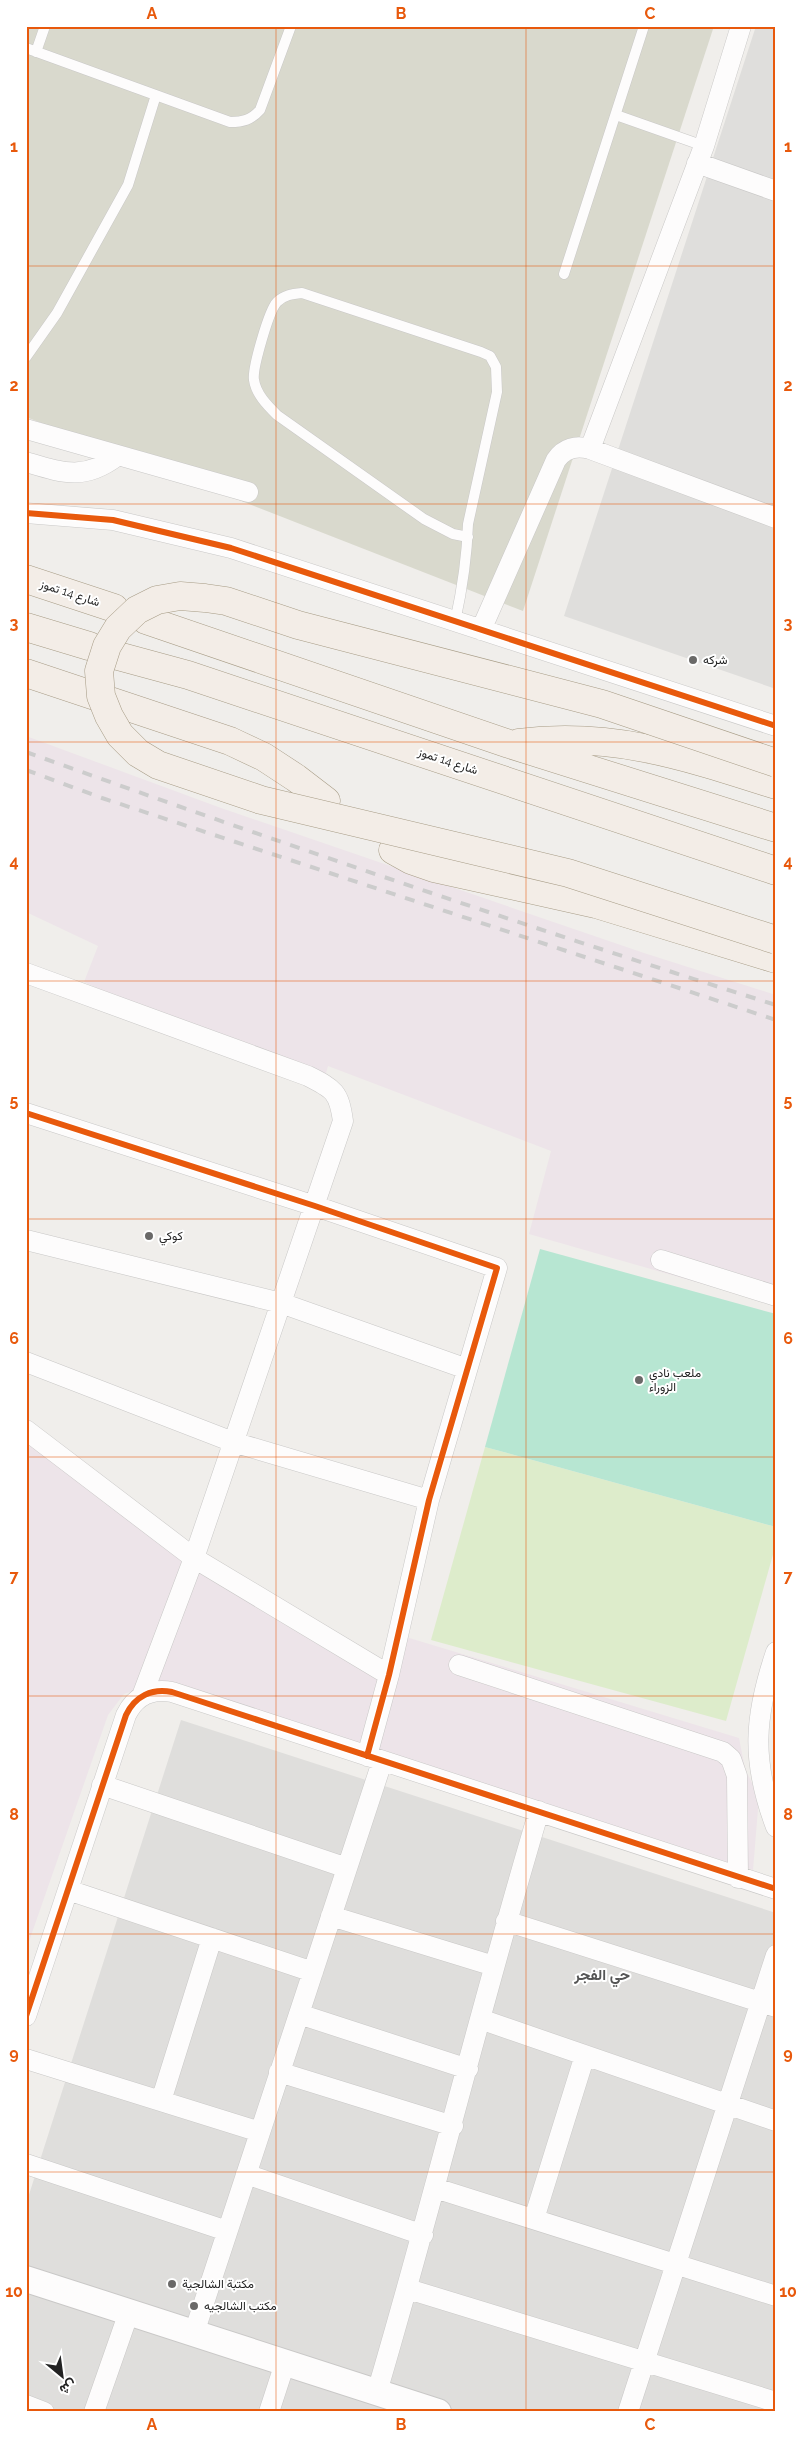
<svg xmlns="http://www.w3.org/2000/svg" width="802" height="2438" font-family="Raleway,Vazirmatn,sans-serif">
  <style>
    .residential { fill: #dfdedc }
    .industrial { fill: #ede4e9 }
    .construction { fill: #d9d9cd }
    .grass { fill: #ddeccb }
    .pitch { fill: #b7e6d2 }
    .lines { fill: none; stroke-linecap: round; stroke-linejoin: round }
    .service-casing { stroke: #c9c8c7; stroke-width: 11 }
    .minor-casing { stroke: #c9c8c7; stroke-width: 21 }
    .tertiary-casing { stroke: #c9c8c7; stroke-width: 28 }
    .primary-casing { stroke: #a79c86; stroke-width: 29 }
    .service { stroke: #fdfcfc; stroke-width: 10 }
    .minor { stroke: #fdfcfc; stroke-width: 20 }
    .tertiary { stroke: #fdfcfc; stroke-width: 26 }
    .primary { stroke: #f3ede7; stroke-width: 28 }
    .rail { stroke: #ccc; stroke-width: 4; stroke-dasharray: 10 10; stroke-linecap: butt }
    .primary-bridge-casing { stroke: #a79c86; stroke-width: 29; stroke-linecap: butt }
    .primary-bridge { stroke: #f3ede7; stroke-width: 28 }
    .cycleway-casing { stroke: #fff; stroke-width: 9 }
    .cycleway { stroke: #e8590c; stroke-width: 6 }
    .grid { fill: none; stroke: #e8590c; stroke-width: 1; stroke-opacity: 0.55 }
    .poi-dot { fill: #6a6968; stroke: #fff; stroke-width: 2 }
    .labels { text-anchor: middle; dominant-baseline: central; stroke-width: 4; stroke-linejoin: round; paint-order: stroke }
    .street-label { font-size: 12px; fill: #222; stroke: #fff }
    .poi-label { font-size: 12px; fill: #222; stroke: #fff; text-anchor: start }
    .quarter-label { font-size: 15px; font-weight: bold; fill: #555; stroke: #fff }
    .neatline { fill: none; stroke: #e8590c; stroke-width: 2 }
    .grid-label { font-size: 16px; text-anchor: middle; font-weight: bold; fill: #e8590c }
  </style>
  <rect width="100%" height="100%" fill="#f0eeeb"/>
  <path class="residential" d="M 756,26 L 776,26 L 776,689 L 564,616 Z
    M 181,1720 L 776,1913 L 776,2412 L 26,2412 L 26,2204 Z"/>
  <path class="industrial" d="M 26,736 L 221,808 L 644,953 L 776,995 L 776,1305 L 529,1234 L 551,1151 L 328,1066 L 321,1091 L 84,982 L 98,946 L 26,912 Z
    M 26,1439 L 394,1686 L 406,1637 L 739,1738 L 745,1769 L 759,1797 L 753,1870 L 159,1682 L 124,1694 L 108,1715 L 26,1950 Z"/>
  <path class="construction" d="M 26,26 L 714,26 L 523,611 L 26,417 Z"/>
  <path class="grass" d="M 485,1447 L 776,1527 L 776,1544 L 726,1721 L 431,1640 Z"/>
  <path class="pitch" d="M 540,1249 L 776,1314 L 776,1527 L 485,1447 Z"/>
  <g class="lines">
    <defs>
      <path id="service" d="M 26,48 L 230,122 C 243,122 251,120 260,110 L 291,26
        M 36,52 L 45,26
        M 616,115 L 704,146
        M 564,274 L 644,26
        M 26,357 L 57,313 L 128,185 L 156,95
        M 455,622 C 462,590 467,558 468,524 L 497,392 L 496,367 L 490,356 L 481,352 L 302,293 C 292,294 284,295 277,302 C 269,310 252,369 254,380 C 256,394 267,405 277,415 L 424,519 L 453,534 L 468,537"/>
      <path id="minor" d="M 697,163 L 776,191
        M 26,429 L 248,492
        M 590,449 L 704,146 L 741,26
        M 26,462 C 63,473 84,481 117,456
        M 26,513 L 113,520 L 231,548 L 776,726
        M 481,630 L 556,460 C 564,448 576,445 590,449 L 776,518
        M 26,973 L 308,1076 C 334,1089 339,1092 343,1121 L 194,1558 L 142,1696
        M 26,1113 L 315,1206 L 497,1268 L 429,1500 L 389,1675 L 367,1756
        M 26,1240 L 281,1303 L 467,1369
        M 661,1260 L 776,1296
        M 26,1362 L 233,1442 L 429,1500
        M 26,1430 L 194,1558 L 389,1675
        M 776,1652 C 754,1717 751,1761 776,1827
        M 459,1665 L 723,1752 L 731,1759 L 737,1776 L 738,1878
        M 102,1785 L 347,1868
        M 68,1890 L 313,1972
        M 331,1916 L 494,1966
        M 506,1921 L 776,2007
        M 299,2014 L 468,2069
        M 26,2016 L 126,1715 C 135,1696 152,1688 172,1692 L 776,1889
        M 480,2019 L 776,2121
        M 26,2059 L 260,2132
        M 279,2072 L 453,2126
        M 161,2101 L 212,1938
        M 26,2164 L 227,2231
        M 246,2174 L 423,2235
        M 435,2188 L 776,2296
        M 534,2219 L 585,2055
        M 408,2289 L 776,2402
        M 194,2333 L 382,1762
        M 377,2392 C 434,2199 481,2004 539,1811
        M 26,2405 L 44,2412
        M 94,2412 L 129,2312
        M 269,2412 L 285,2363
        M 628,2412 L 776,1955"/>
      <path id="tertiary" d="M 26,2279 L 438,2412"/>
      <path id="primary" d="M 26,579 L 114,608
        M 146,620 L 509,744 L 776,828
        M 26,627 L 89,646
        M 118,656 L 188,675 L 776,871
        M 26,673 L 230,741 L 264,757 L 296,778 L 326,801
        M 519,743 C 612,731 688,757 776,785
        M 393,850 L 411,860 L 434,868 L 596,904 L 776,959"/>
    </defs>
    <use href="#service" class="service-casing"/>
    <use href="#minor" class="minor-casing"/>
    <use href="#tertiary" class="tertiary-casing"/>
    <use href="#primary" class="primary-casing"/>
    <use href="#service" class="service"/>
    <use href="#minor" class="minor"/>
    <use href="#tertiary" class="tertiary"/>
    <use href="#primary" class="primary"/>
    <path class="rail" d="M 26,752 C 274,841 524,926 776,1005
      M 26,770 L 102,798 L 776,1020"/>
    <defs>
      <path id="primary-bridge" d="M 776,763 L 602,704 L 298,625 L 226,601 L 205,598 L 180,596 L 157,600 L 137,610 L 118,628 L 107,646 L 99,671 L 101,696 L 109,716 L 120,735 L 138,753 L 158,765 L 261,800 L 568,873 L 776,940"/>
    </defs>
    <use href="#primary-bridge" class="primary-bridge-casing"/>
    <use href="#primary-bridge" class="primary-bridge"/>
    <defs>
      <path id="cycleway" d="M 26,513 L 113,520 L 231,548 L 776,726
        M 26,1113 L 315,1206 L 497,1268 L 429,1500 L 389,1675 L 367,1756
        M 26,2016 L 126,1715 C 135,1696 152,1688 172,1692 L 776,1889"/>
    </defs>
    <use href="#cycleway" class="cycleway-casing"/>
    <use href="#cycleway" class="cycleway"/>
  </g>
  <path class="grid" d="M 276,26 L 276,2412M 526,26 L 526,2412M 26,266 L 776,266M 26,504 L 776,504M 26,742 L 776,742M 26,981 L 776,981M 26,1219 L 776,1219M 26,1457 L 776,1457M 26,1696 L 776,1696M 26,1934 L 776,1934M 26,2172 L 776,2172"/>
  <g class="poi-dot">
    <circle cx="693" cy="660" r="5"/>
    <circle cx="149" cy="1236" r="5"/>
    <circle cx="639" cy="1380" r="5"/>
    <circle cx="172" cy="2284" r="5"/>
    <circle cx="194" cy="2306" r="5"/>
  </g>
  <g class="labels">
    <g class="street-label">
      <text transform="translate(70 593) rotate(18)">شارع 14 تموز</text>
      <text transform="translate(448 761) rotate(18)">شارع 14 تموز</text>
    </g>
    <g class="poi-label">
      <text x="703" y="660">شركه</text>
      <text x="159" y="1236">كوكي</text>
      <text x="649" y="1373">ملعب نادي<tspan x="649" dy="14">الزوراء</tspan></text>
      <text x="182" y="2284">مكتبة الشالجية</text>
      <text x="204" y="2306">مكتب الشالجيه</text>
    </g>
    <g class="quarter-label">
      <text x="602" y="1975">حي الفجر</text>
    </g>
  </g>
  <rect width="802" height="2438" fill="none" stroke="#ffffff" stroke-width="55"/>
  <g transform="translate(62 2376) rotate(151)" stroke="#ffffff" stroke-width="4" paint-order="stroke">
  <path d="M0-4L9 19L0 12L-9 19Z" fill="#222222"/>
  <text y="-8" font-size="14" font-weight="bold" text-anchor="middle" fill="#222222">ش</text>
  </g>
  <rect x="28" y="28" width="746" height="2382" class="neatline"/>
  <g class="grid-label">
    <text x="152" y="19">A</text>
    <text x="401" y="19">B</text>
    <text x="650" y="19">C</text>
    <text x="14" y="152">1</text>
    <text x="788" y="152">1</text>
    <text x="14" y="391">2</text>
    <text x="788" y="391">2</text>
    <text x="14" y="629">3</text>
    <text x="788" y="629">3</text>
    <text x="14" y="867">4</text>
    <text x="788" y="867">4</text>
    <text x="14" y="1106">5</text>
    <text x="788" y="1106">5</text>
    <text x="14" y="1344">6</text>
    <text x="788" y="1344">6</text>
    <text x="14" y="1582">7</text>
    <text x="788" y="1582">7</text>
    <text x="14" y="1820">8</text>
    <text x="788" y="1820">8</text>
    <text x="14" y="2059">9</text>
    <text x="788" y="2059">9</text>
    <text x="14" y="2297">10</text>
    <text x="788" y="2297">10</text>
    <text x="152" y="2430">A</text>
    <text x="401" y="2430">B</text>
    <text x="650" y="2430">C</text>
  </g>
</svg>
